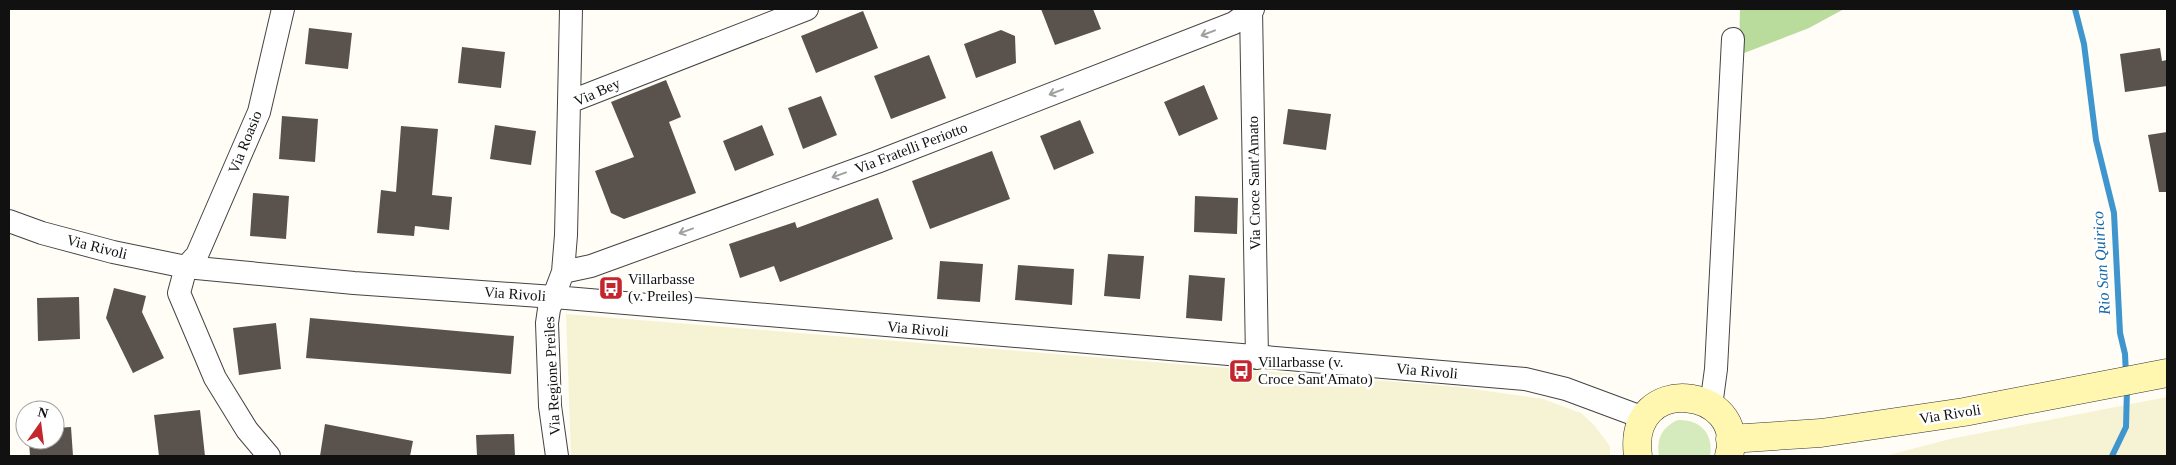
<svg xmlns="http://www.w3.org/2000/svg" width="2176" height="465" font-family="'Times New Roman',serif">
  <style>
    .farmland { fill: #f6f3d4 }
    .green { fill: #d5ebbd }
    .forest { fill: #b9dc9c }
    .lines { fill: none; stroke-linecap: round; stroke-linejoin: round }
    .stream { stroke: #3f96cf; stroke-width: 6 }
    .building { fill: #5a524d }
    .street-casing { stroke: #444; stroke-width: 24 }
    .secondary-casing { stroke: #333; stroke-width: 29 }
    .street { stroke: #fff; stroke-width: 22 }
    .secondary { stroke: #fff6b0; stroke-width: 28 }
    .oneway { stroke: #a0a0a0 }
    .labels { text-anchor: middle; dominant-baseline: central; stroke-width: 5; stroke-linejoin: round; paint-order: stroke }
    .street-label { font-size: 15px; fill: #111; stroke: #fff }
    .poi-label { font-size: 15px; fill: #111; stroke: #fff; text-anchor: start }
    .water-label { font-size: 16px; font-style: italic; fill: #1768a6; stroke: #fff }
  </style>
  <rect width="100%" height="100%" fill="#fffdf5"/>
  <path class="farmland" d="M 566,314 L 1459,387 L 1543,399 L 1581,413 L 1594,425 L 1610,446 L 1610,456 L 571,456 Z
    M 2167,397 L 2167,456 L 1885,456 L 1950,439 Z"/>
  <path class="green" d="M 1678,420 C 1700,419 1714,434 1710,456 L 1659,456 C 1656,439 1662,427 1678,420 Z"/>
  <path class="forest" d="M 1740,9 L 1844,9 L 1809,28 L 1739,55 Z"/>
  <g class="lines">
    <path class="stream" d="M 2075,9 L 2084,44 L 2096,140 L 2114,213 L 2120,333 L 2125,354 L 2126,375
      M 2112,456 L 2126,427 L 2127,388"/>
  </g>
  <path class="building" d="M 1041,9 L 1093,9 L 1101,29 L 1055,45 Z
    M 863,11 L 878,48 L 816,73 L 801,36 Z
    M 309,28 L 352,33 L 348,69 L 305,64 Z
    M 1001,30 L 1015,36 L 1016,63 L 976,78 L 964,44 Z
    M 462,47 L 505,52 L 501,88 L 458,83 Z
    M 2160,48 L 2162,61 L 2167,60 L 2167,86 L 2125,92 L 2120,54 Z
    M 929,55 L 946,98 L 891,119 L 874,76 Z
    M 666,80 L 681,117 L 669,122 L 696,193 L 624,219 L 611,213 L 595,171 L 634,157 L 611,102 Z
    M 1204,85 L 1218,119 L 1179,136 L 1164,102 Z
    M 821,96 L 837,135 L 803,149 L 788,108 Z
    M 1288,109 L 1331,114 L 1326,150 L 1283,144 Z
    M 282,116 L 318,119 L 315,162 L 279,159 Z
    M 1080,120 L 1094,153 L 1054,170 L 1040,136 Z
    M 495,125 L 536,131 L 531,165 L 490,159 Z
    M 762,125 L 774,155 L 735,171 L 723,141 Z
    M 401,126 L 438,129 L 432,195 L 452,197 L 449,230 L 415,226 L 414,236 L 377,233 L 381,190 L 396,192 Z
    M 2167,132 L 2167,192 L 2159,192 L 2148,135 Z
    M 992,151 L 1010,199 L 930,229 L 912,181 Z
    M 253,193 L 289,196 L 286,239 L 250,236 Z
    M 1195,196 L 1238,198 L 1237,234 L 1194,232 Z
    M 878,198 L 893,239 L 780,282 L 774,266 L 740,278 L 729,244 L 795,222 L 797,228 Z
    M 1108,254 L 1144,256 L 1140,299 L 1104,296 Z
    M 940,261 L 983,264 L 980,302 L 937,299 Z
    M 1018,265 L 1074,269 L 1072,305 L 1015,300 Z
    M 1189,275 L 1225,278 L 1222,321 L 1186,318 Z
    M 114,288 L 146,296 L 142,312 L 164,358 L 133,373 L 106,318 Z
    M 79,297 L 80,339 L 38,341 L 37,298 Z
    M 310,318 L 514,336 L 511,374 L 306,358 Z
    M 276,323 L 281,369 L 239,375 L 233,328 Z
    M 200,410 L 205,456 L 159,456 L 154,415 Z
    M 325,424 L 413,441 L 410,456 L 320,456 Z
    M 71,427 L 73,456 L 30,456 L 29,440 L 55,440 L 55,428 Z
    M 514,434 L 515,456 L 477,456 L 476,435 Z"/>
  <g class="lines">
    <defs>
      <path id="street" d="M 1251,9 L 1257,358
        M 569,102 L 571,9
        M 9,221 L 42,233 L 113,252 L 186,267 L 354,283 L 554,297 L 1525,379 L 1566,389 L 1644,418
        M 563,272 L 591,266 L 877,162 L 1234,23 L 1253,9
        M 1711,406 L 1716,369 L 1733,39
        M 269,456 L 247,430 L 215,378 L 179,293 L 186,267 L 197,255 L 259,112 L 283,9
        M 557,456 L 550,406 L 547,323 L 549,309 L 563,272 L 566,235 L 569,102 L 807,9"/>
      <path id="secondary" d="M 1730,439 L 1821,433 L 1964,412 L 2167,373
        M 1638,456 C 1626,371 1749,387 1729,456"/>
    </defs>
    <use href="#street" class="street-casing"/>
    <use href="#secondary" class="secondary-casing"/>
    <use href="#street" class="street"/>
    <use href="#secondary" class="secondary"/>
  </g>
  <defs><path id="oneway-shaft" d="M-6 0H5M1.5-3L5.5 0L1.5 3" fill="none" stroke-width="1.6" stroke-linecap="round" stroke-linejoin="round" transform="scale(1.25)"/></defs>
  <g class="oneway">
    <use href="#oneway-shaft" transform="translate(1208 33) rotate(159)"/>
    <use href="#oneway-shaft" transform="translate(1056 92) rotate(159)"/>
    <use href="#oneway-shaft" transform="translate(839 175) rotate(160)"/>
    <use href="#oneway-shaft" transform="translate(686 231) rotate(160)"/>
  </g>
  <defs>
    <symbol id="bus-square" viewBox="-11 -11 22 22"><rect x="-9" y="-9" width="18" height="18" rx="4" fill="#c4262e" stroke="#fff"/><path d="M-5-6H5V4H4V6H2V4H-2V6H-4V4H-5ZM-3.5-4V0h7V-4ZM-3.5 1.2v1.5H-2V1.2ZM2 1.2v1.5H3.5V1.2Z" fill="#fff"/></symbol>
  </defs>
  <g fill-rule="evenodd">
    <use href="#bus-square" x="597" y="274" width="28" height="28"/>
    <use href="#bus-square" x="1227" y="357" width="28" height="28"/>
  </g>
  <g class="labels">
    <g class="street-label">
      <text transform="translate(597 92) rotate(-24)">Via Bey</text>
      <text transform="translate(245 142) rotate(-68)">Via Roasio</text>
      <text transform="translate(911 148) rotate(-21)">Via Fratelli Periotto</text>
      <text transform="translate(1254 183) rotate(-91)">Via Croce Sant'Amato</text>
      <text transform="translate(97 247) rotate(14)">Via Rivoli</text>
      <text transform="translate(515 294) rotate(4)">Via Rivoli</text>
      <text transform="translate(918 329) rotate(5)">Via Rivoli</text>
      <text transform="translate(1427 371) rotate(5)">Via Rivoli</text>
      <text transform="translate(552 376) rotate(-93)">Via Regione Preiles</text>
      <text transform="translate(1950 414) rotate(-9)">Via Rivoli</text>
    </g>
    <g class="poi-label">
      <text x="628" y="279">Villarbasse<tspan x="628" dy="17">(v. Preiles)</tspan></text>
      <text x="1258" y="362">Villarbasse (v.<tspan x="1258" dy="17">Croce Sant'Amato)</tspan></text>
    </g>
    <g class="water-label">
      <text transform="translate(2101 263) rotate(-94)">Rio San Quirico</text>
    </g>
  </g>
  <rect width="2176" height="465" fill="none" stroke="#111111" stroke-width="20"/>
  <g transform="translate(40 425) rotate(14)"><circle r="24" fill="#ffffff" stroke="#a0a0a0"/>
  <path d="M0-4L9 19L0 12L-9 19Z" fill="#c4262e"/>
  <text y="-8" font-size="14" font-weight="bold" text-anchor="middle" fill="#111111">N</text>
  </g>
</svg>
